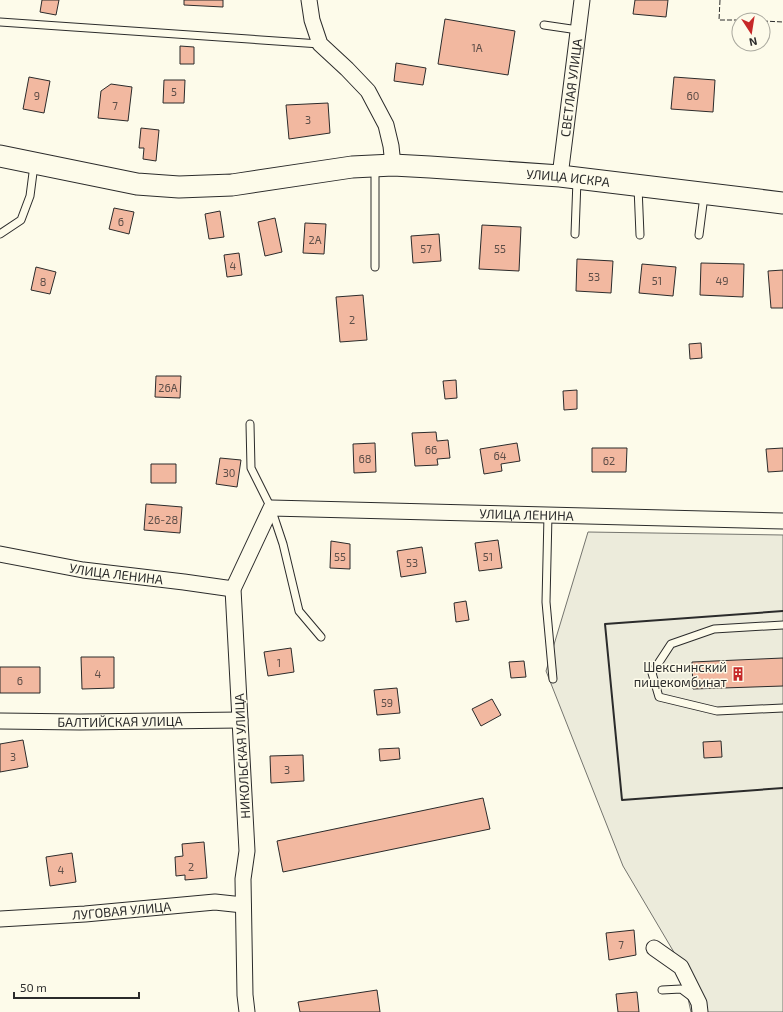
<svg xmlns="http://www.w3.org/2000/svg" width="783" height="1012" font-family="'Exo 2',sans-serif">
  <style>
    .green { fill: #ecebdb; stroke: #74746e }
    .building { fill: #f2b8a0; stroke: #2b2b2b }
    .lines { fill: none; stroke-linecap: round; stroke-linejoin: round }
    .lane-casing { stroke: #2b2b2b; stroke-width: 9 }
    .street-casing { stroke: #2b2b2b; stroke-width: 17 }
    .secondary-casing { stroke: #2b2b2b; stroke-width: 23 }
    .lane { stroke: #fdfbea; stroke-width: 7 }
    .street { stroke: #fdfbea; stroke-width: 15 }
    .secondary { stroke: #fdfbea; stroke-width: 21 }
    .fence { stroke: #2b2b2b; stroke-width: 1; stroke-dasharray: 5 2; stroke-linecap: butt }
    .wall { stroke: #2b2b2b; stroke-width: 2 }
    .labels { text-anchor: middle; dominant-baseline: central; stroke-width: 3; stroke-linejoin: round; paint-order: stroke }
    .number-label { font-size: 11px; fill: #5d4e48 }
    .street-label { font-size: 13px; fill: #2b2b2b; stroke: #fdfbea }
    .poi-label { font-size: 13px; fill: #2b2b2b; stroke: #fdfbea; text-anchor: end }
  </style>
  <rect width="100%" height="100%" fill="#fdfbea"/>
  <path class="green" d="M 588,532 L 783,535 L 783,1012 L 691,1012 L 681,967 L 675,954 L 623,866 L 546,671 Z"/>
  <path class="building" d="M 42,0 L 59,0 L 56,15 L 40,12 Z
    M 184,0 L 223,0 L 223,7 L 184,5 Z
    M 635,0 L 668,0 L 666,17 L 633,14 Z
    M 445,19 L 515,31 L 508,75 L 438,64 Z
    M 180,46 L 194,47 L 194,64 L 180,64 Z
    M 396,63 L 426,68 L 423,85 L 394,81 Z
    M 29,77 L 50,81 L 44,113 L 23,109 Z
    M 674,77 L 715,80 L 713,112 L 671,109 Z
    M 164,80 L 185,80 L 184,103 L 163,103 Z
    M 111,84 L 132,87 L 128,121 L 98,118 L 101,91 Z
    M 328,103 L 330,133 L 289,139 L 286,105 Z
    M 141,128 L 159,130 L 156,161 L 143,159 L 144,148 L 139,148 Z
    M 114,208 L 134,212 L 129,234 L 109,229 Z
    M 220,211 L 224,237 L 209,239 L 205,214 Z
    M 275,218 L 282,252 L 265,256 L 258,222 Z
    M 305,223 L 326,224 L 324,254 L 303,253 Z
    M 482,225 L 521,227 L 519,271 L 479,269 Z
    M 439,234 L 441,261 L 413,263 L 411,236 Z
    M 239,253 L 242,275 L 227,277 L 224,255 Z
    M 577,259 L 613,261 L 611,293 L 576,291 Z
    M 701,263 L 744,264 L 743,297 L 700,295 Z
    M 642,264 L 676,267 L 673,296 L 639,293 Z
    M 36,267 L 56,272 L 50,294 L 31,290 Z
    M 783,270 L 783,308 L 771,308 L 768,271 Z
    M 363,295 L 367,340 L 340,342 L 336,297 Z
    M 701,343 L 702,358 L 690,359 L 689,344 Z
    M 156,376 L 181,376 L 180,398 L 155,397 Z
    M 456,380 L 457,398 L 445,399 L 443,381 Z
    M 577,390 L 577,409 L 564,410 L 563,391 Z
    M 436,432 L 437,441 L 448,440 L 450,458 L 437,459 L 438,465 L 415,466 L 412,433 Z
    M 375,443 L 376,472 L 354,473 L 353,444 Z
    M 517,443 L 520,461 L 501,464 L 502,471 L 484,474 L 480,449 Z
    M 592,448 L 627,448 L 626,472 L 592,472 Z
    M 783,448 L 783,471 L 768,472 L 766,449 Z
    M 220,458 L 241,460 L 237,487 L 216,484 Z
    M 151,464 L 176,464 L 176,483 L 151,483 Z
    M 146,504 L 182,507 L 180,533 L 144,530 Z
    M 498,540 L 502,568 L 479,571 L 475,543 Z
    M 331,541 L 350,544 L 350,569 L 330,568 Z
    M 422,547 L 426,573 L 401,577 L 397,551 Z
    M 466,601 L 469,620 L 456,622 L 454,603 Z
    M 291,648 L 294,672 L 268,676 L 264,652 Z
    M 81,657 L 114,657 L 114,688 L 82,689 Z
    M 783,658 L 783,686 L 693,689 L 692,662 Z
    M 524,661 L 526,677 L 511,678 L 509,662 Z
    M 0,667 L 40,667 L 40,693 L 0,693 Z
    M 397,688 L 400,713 L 377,715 L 374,690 Z
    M 492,699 L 501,715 L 481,726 L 472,709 Z
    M 23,740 L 28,767 L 0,772 L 0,744 Z
    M 721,741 L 722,757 L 704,758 L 703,742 Z
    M 399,748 L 400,759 L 380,761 L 379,749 Z
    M 303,755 L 304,781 L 271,783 L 270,756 Z
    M 483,798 L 490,829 L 283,872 L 277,841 Z
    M 204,842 L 207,878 L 185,880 L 185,875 L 176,876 L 175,857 L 183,856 L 182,844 Z
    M 72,853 L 76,882 L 50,886 L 46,857 Z
    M 634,930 L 636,955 L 609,960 L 606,933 Z
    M 377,990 L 380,1012 L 300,1012 L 298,1002 Z
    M 637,992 L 639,1012 L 618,1012 L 616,994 Z"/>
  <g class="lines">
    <defs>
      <path id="lane" d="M 0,22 L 320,44
        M 544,25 L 578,30
        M 375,168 L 375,267
        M 638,187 L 640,235
        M 0,234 L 21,220 L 30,196 L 34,165
        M 575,234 L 577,180
        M 699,235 L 704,196
        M 250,424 L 251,468 L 271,508 L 283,544 L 299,611 L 321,637
        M 548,515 L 546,602 L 553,679
        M 783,625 L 714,629 L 671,644 L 652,673 L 659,697 L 717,711 L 783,708
        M 662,990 L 681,989 L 693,998"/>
      <g id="street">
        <path d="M 309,0 L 312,20 L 320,44 L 347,69 L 368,91 L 386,125 L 391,146 L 393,165"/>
        <path id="s1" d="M 560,176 L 582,0"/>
        <path id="s2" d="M 0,554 L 83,570 L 184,582 L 233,589"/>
        <path id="s3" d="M 0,721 L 80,722 L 240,720"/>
        <path id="s4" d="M 0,919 L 85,914 L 215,902 L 243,905"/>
        <path d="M 654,948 L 681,967 L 699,1003 L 700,1012"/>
        <path id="s5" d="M 247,1012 L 245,995 L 243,879 L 247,851 L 233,589 L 271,508 L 783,521"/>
      </g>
      <g id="secondary">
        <path id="s6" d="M 0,156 L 137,184 L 179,187 L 232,185 L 352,167 L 393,165 L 430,167 L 560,176 L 783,203"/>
      </g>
    </defs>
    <use href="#lane" class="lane-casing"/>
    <use href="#street" class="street-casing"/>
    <use href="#secondary" class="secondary-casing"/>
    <use href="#lane" class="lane"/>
    <use href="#street" class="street"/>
    <use href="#secondary" class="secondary"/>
    <path class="fence" d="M 720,0 L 719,20 L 739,20
      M 763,21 L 783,22"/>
    <path class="wall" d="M 783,611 L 605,624 L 622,800 L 783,788"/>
  </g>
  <defs>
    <symbol id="building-bare" viewBox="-9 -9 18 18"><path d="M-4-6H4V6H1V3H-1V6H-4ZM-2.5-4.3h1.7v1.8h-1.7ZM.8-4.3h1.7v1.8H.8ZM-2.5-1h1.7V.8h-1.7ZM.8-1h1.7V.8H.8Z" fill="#c62828" stroke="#fdfbea" stroke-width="2.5" paint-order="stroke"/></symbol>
  </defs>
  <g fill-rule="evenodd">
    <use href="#building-bare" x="728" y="664" width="20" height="20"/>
  </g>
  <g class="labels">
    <g class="number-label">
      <text x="477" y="47">1А</text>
      <text x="174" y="91">5</text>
      <text x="37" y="95">9</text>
      <text x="693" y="95">60</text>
      <text x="115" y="105">7</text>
      <text x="308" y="119">3</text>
      <text x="121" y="221">6</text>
      <text x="315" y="239">2А</text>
      <text x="426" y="248">57</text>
      <text x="500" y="248">55</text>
      <text x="233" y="265">4</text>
      <text x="594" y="276">53</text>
      <text x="657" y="280">51</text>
      <text x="722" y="280">49</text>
      <text x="43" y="281">8</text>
      <text x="352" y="319">2</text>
      <text x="168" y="387">26А</text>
      <text x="431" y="449">66</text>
      <text x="500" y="455">64</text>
      <text x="365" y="458">68</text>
      <text x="609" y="460">62</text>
      <text x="229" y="472">30</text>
      <text x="163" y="519">26-28</text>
      <text x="340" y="556">55</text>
      <text x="488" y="556">51</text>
      <text x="412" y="562">53</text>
      <text x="279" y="662">1</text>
      <text x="98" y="673">4</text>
      <text x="20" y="680">6</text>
      <text x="387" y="702">59</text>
      <text x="13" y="756">3</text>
      <text x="287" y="769">3</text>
      <text x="191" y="866">2</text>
      <text x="61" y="869">4</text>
      <text x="621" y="944">7</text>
    </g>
    <g class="street-label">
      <text stroke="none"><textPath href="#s1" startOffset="89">СВЕТЛАЯ УЛИЦА</textPath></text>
      <text stroke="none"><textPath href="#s6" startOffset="573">УЛИЦА ИСКРА</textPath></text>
      <text stroke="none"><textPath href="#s5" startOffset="769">УЛИЦА ЛЕНИНА</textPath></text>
      <text stroke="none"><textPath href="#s2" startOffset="118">УЛИЦА ЛЕНИНА</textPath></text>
      <text stroke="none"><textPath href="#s3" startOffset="120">БАЛТИЙСКАЯ УЛИЦА</textPath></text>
      <text transform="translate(242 756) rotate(-93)">НИКОЛЬСКАЯ УЛИЦА</text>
      <text stroke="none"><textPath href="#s4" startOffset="122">ЛУГОВАЯ УЛИЦА</textPath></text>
    </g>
    <g class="poi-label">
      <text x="727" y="667">Шекснинский<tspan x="727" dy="15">пищекомбинат</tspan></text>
    </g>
  </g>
  <g transform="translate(751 32) rotate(168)"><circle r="19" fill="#fdfbea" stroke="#a9a89e"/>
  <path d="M0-3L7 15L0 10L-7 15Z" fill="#c62828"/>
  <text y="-6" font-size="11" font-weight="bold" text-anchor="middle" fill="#2b2b2b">N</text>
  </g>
  <path d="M14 992v6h125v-6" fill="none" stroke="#2b2b2b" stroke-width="2"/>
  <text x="20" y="992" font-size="12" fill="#2b2b2b" stroke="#fdfbea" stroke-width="3" paint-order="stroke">50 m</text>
</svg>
